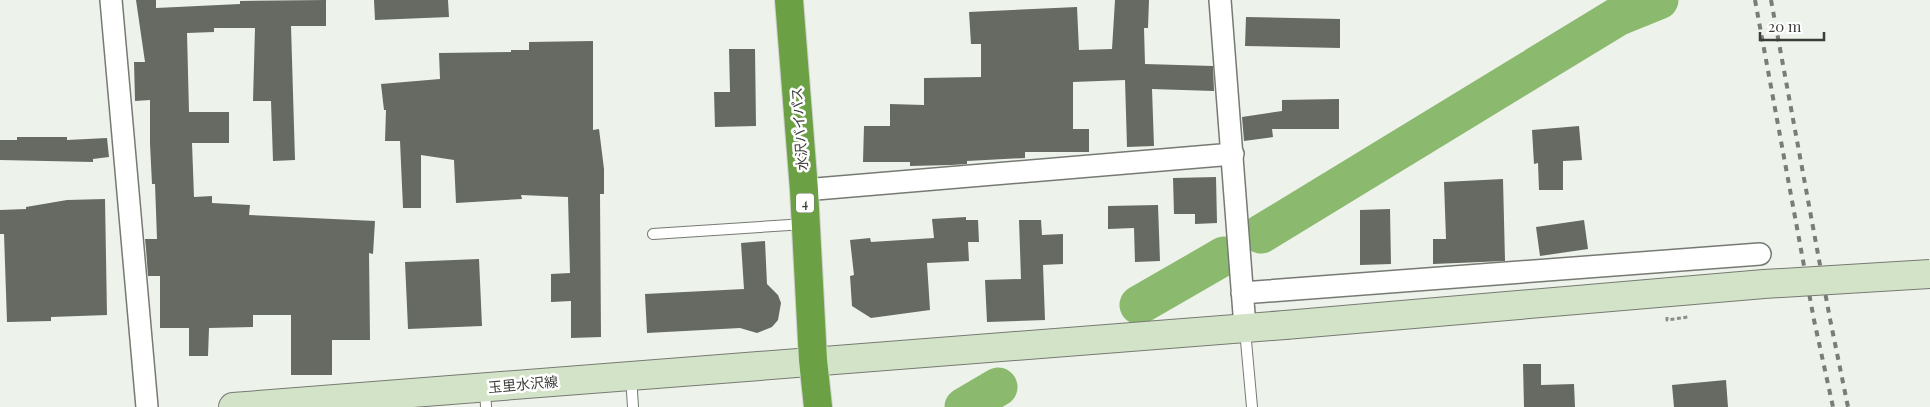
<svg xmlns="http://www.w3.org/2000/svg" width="1930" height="407" font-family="'Playfair Display','Noto Sans JP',serif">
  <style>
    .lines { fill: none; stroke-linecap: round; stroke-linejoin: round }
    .river { stroke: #8bb96d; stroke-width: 39 }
    .building { fill: #666a63 }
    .lane-casing { stroke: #767a73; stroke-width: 12 }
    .street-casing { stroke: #767a73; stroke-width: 24 }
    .secondary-casing { stroke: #767a73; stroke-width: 30 }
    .highway-casing { stroke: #d0d0cf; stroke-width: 30 }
    .path { stroke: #8c8f89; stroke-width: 3; stroke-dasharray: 4 2.5; stroke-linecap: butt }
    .lane { stroke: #fff; stroke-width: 10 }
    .street { stroke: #fff; stroke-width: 21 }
    .secondary { stroke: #d3e3c7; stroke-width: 28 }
    .highway { stroke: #6ba144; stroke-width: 28 }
    .rail { stroke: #797d77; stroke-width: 4; stroke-dasharray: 6 6; stroke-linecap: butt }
    .secondary-bridge-casing { stroke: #767a73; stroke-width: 30; stroke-linecap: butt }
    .secondary-bridge { stroke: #d3e3c7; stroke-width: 28 }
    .labels { text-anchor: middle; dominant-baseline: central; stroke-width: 5; stroke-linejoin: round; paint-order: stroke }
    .shield { fill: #fff; stroke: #767774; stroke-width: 1 }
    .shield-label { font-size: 12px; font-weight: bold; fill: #3b3d39 }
    .street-label { font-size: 14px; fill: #3b3d39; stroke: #fff }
  </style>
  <rect width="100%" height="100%" fill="#edf2ea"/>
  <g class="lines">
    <path class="river" d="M 1261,234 L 1617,17 L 1659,0
      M 1139,305 L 1224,256
      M 964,407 L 998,387"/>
  </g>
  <path class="building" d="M 136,0 L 156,0 L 156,8 L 240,4 L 240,1 L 326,0 L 326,26 L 291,26 L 295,160 L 273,161 L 271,101 L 253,101 L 255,28 L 214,28 L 214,32 L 187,33 L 189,112 L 229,112 L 229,143 L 192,143 L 194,197 L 212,196 L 212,203 L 250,205 L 249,215 L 375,221 L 373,254 L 369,253 L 370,340 L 332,340 L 332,375 L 291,375 L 291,315 L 253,315 L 253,327 L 209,328 L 208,356 L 189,356 L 189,328 L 160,328 L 160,276 L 148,276 L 146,249 L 145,239 L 157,239 L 155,184 L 152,184 L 150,144 L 150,100 L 135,101 L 134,62 L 145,62 Z
    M 374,0 L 448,0 L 449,17 L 375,20 Z
    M 1115,0 L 1149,0 L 1148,28 L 1144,28 L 1145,64 L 1213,66 L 1214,91 L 1152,89 L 1154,146 L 1127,147 L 1125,80 L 1073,82 L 1073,129 L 1089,129 L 1089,152 L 1025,152 L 1025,158 L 967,161 L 967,164 L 951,165 L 910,166 L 910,162 L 863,162 L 864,126 L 890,126 L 890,104 L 924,105 L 924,78 L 981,77 L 981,44 L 971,44 L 969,12 L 1077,7 L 1079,50 L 1112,49 Z
    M 1246,17 L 1340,19 L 1340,48 L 1245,46 Z
    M 593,41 L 593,130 L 599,129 L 604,169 L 604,194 L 600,194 L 601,337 L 571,338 L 571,301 L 551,302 L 551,274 L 570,273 L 568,197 L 521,195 L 522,199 L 456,203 L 454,160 L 421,155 L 421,208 L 403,208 L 400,141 L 385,141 L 386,110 L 384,110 L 381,84 L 440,79 L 439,53 L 511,52 L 511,50 L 529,50 L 529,42 Z
    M 729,49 L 755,49 L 756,126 L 715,127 L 714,92 L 730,92 Z
    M 1339,99 L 1339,129 L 1272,129 L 1273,137 L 1244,141 L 1242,117 L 1282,111 L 1282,100 Z
    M 1579,126 L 1582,160 L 1563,161 L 1563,190 L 1539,190 L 1538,163 L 1534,164 L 1532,130 Z
    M 17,137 L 67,137 L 67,140 L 107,138 L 109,157 L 93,159 L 93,162 L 0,160 L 0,140 L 17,140 Z
    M 1216,177 L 1217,223 L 1195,224 L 1195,214 L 1174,214 L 1173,178 Z
    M 1503,179 L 1505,261 L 1433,264 L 1433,239 L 1446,239 L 1444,182 Z
    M 105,199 L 107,315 L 51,317 L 51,321 L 7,322 L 4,234 L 0,234 L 0,210 L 26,209 L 26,207 L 67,200 Z
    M 1158,205 L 1160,261 L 1135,262 L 1134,228 L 1108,229 L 1108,206 Z
    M 1390,209 L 1391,264 L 1360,265 L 1360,210 Z
    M 966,217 L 966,220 L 978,220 L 979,242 L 968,242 L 969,261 L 927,263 L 930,310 L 871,318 L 852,306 L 850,276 L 854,275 L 850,240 L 870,238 L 871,242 L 934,238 L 932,219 Z
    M 1019,220 L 1041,220 L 1042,235 L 1063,234 L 1063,264 L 1043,265 L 1045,320 L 987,322 L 985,280 L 1021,279 Z
    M 1584,220 L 1588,249 L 1540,256 L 1536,227 Z
    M 765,241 L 767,284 L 778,295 L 781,303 L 778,320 L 772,327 L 757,333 L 740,328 L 647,333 L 645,294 L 744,289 L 741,243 Z
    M 479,259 L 482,326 L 408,329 L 405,262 Z
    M 1523,364 L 1541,364 L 1541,385 L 1574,384 L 1575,407 L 1524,407 Z
    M 1726,380 L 1728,407 L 1674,407 L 1672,385 Z"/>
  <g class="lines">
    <defs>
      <path id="lane" d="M 653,234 L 805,224
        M 1245,330 L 1252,407
        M 631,376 L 633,407
        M 485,388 L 486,407"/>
      <path id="street" d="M 111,0 L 147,407
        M 1220,0 L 1245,327
        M 804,190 L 1233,154
        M 1242,293 L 1760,254"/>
      <path id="secondary" d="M 233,407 L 1285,325"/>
      <path id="highway" d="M 789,0 L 804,190 L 813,360 L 818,407"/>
    </defs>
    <use href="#lane" class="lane-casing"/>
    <use href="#street" class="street-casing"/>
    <use href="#secondary" class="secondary-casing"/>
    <use href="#highway" class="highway-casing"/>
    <path class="path" d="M 1667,317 L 1667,320 L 1688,317"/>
    <use href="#lane" class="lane"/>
    <use href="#street" class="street"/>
    <use href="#secondary" class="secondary"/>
    <use href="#highway" class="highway"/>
    <path class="rail" d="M 1755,0 L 1814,320 L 1833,407
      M 1771,0 L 1830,319 L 1848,407"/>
    <defs>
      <path id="secondary-bridge" d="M 1285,325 L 1764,284 L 1930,274"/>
    </defs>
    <use href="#secondary-bridge" class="secondary-bridge-casing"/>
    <use href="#secondary-bridge" class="secondary-bridge"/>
  </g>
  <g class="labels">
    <rect class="shield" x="796" y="193.5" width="18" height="19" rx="4"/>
    <g class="shield-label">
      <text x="805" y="203">4</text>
    </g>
    <g class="street-label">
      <text transform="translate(799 129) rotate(-94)">水沢バイパス</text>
      <text transform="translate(523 384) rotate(-5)">玉里水沢線</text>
    </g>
  </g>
  <path d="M1760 32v8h64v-8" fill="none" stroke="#3b3d39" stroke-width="2.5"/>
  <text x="1768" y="32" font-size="15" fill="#3b3d39" stroke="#ffffff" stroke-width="4" paint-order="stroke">20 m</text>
</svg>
